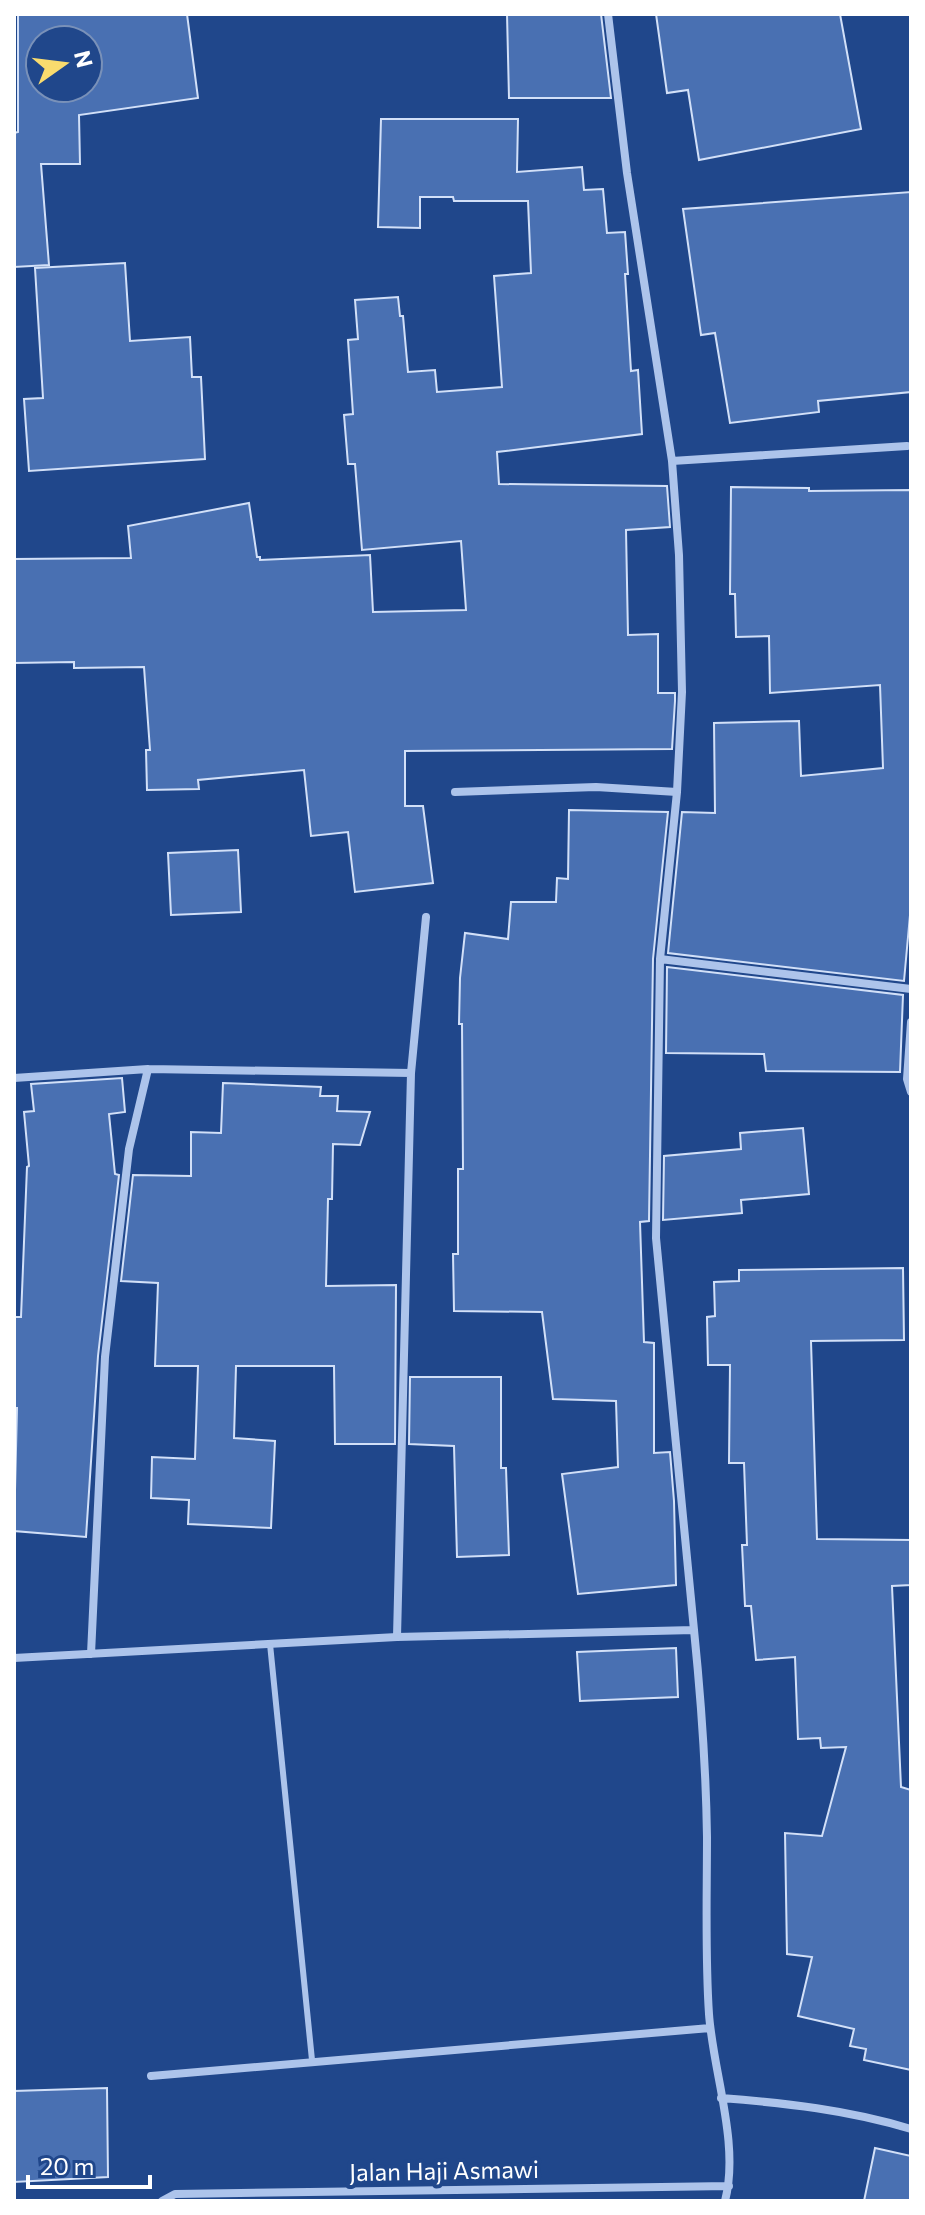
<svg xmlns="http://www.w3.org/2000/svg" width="925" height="2215" font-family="Commissioner,sans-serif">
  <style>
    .building { fill: #4970b2; stroke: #d2e0f8; stroke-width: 2; fill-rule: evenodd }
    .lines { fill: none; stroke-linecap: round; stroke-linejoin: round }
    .service { stroke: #adc4eb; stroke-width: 6 }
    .minor { stroke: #adc4eb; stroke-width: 8 }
    .labels { text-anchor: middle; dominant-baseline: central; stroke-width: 8; stroke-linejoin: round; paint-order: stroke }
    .street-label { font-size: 24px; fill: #fff; stroke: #20478b }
  </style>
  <rect width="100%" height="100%" fill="#20478b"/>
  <path class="building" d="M 18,14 L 187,14 L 198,98 L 79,115 L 80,164 L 41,164 L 49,265 L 14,267 L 14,133 L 18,132 ZM 40,40 L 88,40 L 88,88 L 40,88 Z
    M 507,14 L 601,14 L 611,98 L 509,98 Z
    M 656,14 L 840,14 L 861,129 L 699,160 L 688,90 L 667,93 Z
    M 381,119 L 518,119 L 517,172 L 582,167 L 584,190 L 603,189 L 607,233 L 625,232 L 628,274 L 625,274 L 631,371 L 638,370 L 642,434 L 497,452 L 499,484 L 667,486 L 670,527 L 626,530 L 628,635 L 658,634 L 658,693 L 675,693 L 675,701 L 672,749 L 405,751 L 405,806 L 423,806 L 433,883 L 355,892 L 348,832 L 311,836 L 304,770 L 198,780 L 199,789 L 147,790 L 146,750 L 150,750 L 144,667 L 74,668 L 74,662 L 14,663 L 14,559 L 131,558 L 128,526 L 249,503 L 257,557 L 260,557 L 260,560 L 370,555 L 373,612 L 466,610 L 461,541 L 362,550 L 355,464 L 348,464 L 344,415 L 353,414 L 348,340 L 358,339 L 355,300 L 398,297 L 400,316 L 403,316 L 408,372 L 435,370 L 437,392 L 502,387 L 494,276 L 531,273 L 528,201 L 454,201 L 453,197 L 420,197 L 420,228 L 378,227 Z
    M 911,192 L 911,392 L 818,401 L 819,412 L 730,423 L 715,333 L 701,335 L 683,209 Z
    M 125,263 L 130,341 L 190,337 L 192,377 L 201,377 L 205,459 L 29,471 L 24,399 L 43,398 L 35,268 Z
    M 731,487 L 809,488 L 809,491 L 911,490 L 911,904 L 904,981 L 668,953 L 682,812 L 715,813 L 714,723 L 799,721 L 801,776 L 883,768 L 880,685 L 770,693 L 769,636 L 736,637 L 735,594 L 730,594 Z
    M 569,810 L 668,812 L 653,959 L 649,1221 L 640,1222 L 644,1342 L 654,1343 L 654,1453 L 670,1452 L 674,1501 L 676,1585 L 578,1594 L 562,1474 L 618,1467 L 616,1401 L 553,1399 L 542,1312 L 454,1311 L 453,1254 L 458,1254 L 458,1169 L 463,1169 L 462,1024 L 459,1024 L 460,978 L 465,933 L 508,939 L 511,902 L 556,902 L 557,878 L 568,879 Z
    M 238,850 L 241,912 L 171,915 L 168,853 Z
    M 667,967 L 903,995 L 900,1072 L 766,1071 L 764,1054 L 666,1053 Z
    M 122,1078 L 125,1112 L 109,1114 L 115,1174 L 119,1175 L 98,1356 L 86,1537 L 14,1531 L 17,1408 L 14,1408 L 14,1317 L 21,1317 L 27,1167 L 29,1166 L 24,1112 L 34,1111 L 31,1084 Z
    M 223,1083 L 321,1087 L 320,1096 L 338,1096 L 337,1111 L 370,1112 L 360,1145 L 333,1144 L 332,1199 L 328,1199 L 326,1286 L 396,1285 L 395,1444 L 335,1444 L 334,1366 L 236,1366 L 234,1438 L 275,1441 L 271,1528 L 188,1524 L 189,1500 L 151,1498 L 152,1457 L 195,1459 L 198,1366 L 155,1366 L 158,1283 L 121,1281 L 133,1175 L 191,1176 L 191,1132 L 221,1133 Z
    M 803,1128 L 809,1194 L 741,1200 L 742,1213 L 663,1220 L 664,1156 L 741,1149 L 740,1133 Z
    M 903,1268 L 904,1340 L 811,1341 L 817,1539 L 911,1540 L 911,1585 L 892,1586 L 901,1787 L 911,1790 L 911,2070 L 864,2060 L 866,2049 L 850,2046 L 854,2029 L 798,2016 L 812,1957 L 787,1954 L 785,1833 L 822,1836 L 846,1747 L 821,1748 L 820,1738 L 798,1739 L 795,1657 L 756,1660 L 751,1606 L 745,1606 L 742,1545 L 747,1545 L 744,1463 L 729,1463 L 730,1365 L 708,1365 L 707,1317 L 715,1316 L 714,1282 L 739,1281 L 739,1270 Z
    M 410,1377 L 501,1377 L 501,1468 L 506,1468 L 509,1555 L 457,1557 L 454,1446 L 409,1444 Z
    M 676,1648 L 678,1697 L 580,1701 L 577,1652 Z
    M 107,2088 L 108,2177 L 14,2182 L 14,2091 Z
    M 875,2148 L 911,2156 L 911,2201 L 864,2201 Z"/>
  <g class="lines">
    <path class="service" d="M 270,1644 L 312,2060"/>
    <path class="minor" d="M 608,14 L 627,173 L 672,461 L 679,555 L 682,692 L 677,792 L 660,959 L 656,1238 L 694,1630
      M 672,461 L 907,446
      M 455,792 L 596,787 L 677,792
      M 660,959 L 911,989
      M 911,1022 L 907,1079 L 911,1092
      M 14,1078 L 148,1069
      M 397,1637 L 411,1073 L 426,917
      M 91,1654 L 105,1357 L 129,1149 L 148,1069 L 411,1073
      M 14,1658 L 397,1637 L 694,1630 C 701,1699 706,1768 707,1837 C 707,1896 705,1955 709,2014 C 713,2072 740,2144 725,2201
      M 151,2076 L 710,2028
      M 721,2098 C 785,2103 849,2110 911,2129
      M 162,2201 L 175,2194 L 729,2186"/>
  </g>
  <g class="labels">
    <g class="street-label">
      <text transform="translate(444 2170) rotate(-1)">Jalan Haji Asmawi</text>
    </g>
  </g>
  <rect width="925" height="2215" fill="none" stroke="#ffffff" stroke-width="32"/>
  <g transform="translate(64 64) rotate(76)"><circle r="38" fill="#20478b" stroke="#7991b9" stroke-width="2"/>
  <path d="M0-6L14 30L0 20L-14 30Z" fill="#f9db6e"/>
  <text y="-12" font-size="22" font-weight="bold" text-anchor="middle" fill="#ffffff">N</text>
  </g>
  <path d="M28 2175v12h122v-12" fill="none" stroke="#ffffff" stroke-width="4"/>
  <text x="40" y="2175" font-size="24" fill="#ffffff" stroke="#20478b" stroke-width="6" paint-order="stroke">20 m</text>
</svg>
